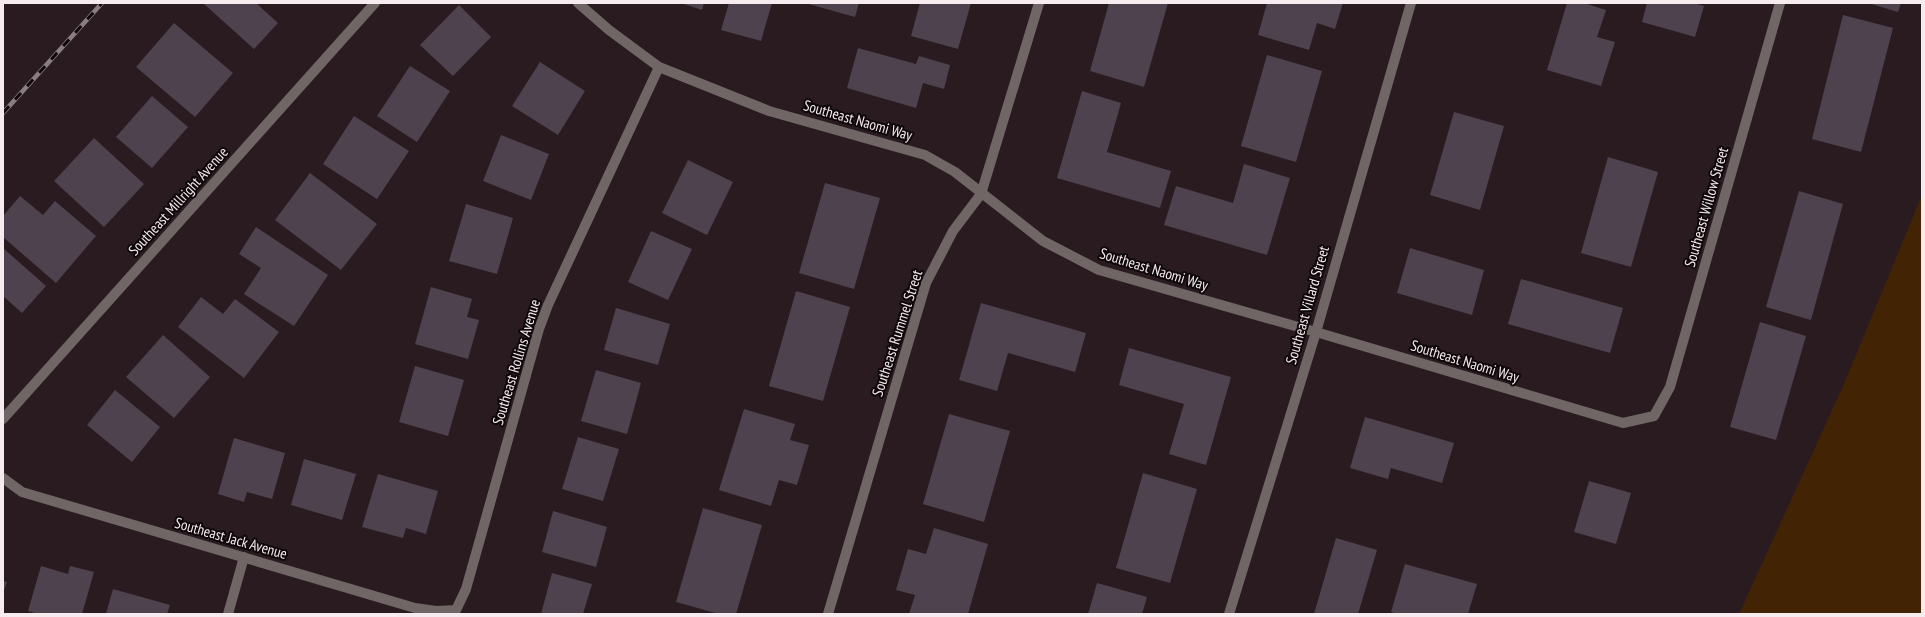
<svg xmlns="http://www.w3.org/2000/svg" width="1925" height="617" font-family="'PT Sans Narrow',sans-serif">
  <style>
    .green { fill: #422405 }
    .building { fill: #4e424e }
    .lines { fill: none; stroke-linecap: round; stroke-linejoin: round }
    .street { stroke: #6f6665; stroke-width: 10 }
    .rail-casing { stroke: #8b7e82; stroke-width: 4.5 }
    .rail { stroke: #0e080a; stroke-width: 3; stroke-dasharray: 9; stroke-linecap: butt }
    .labels { text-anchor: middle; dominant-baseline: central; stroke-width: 4; stroke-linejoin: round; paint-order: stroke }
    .street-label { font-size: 15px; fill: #f6ebee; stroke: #0e080a }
  </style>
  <rect width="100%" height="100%" fill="#2a1b20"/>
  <path class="green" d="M 1922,195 L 1922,614 L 1739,614 L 1844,384 Z"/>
  <path class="building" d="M 203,3 L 256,3 L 278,23 L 254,49 Z
    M 681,3 L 704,3 L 702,10 Z
    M 729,3 L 772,3 L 761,41 L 721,30 Z
    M 805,3 L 859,3 L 855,17 Z
    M 920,3 L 971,3 L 958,49 L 911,36 Z
    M 1109,3 L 1168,3 L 1144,87 L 1090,71 Z
    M 1267,3 L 1343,3 L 1335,29 L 1317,23 L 1309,50 L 1258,35 Z
    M 1567,3 L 1584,3 L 1606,10 L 1597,37 L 1615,42 L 1601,86 L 1547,70 Z
    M 1647,3 L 1694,3 L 1704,6 L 1695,37 L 1642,22 Z
    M 1868,3 L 1901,3 L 1898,12 Z
    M 459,5 L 491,37 L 453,76 L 420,45 Z
    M 1843,15 L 1893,28 L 1861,152 L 1812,139 Z
    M 174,23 L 233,73 L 195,117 L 136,67 Z
    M 858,48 L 916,64 L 919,56 L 950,65 L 944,89 L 923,83 L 916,108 L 847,88 Z
    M 1267,55 L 1322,71 L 1296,162 L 1241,146 Z
    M 540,62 L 585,91 L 558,135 L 512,106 Z
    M 410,66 L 450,91 L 417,142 L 377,116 Z
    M 1082,91 L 1121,103 L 1107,152 L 1171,171 L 1160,208 L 1057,178 Z
    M 152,96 L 188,127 L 152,168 L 116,137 Z
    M 1454,112 L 1504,126 L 1480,210 L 1430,195 Z
    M 354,116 L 409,151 L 377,199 L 323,164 Z
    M 501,135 L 549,154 L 531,200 L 483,181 Z
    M 94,138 L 144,184 L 104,227 L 54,181 Z
    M 1608,157 L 1658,172 L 1631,267 L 1581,253 Z
    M 688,160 L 733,182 L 707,235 L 662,213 Z
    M 1244,164 L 1290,178 L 1267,255 L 1164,225 L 1176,186 L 1233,203 Z
    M 310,173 L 377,224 L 341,270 L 275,220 Z
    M 825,183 L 880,198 L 854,289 L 799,273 Z
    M 1799,191 L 1843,204 L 1811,320 L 1766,307 Z
    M 20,196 L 43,215 L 55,201 L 96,236 L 56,283 L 3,237 L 3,216 Z
    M 466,204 L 513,218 L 497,274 L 449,261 Z
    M 256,227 L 328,275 L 294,326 L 244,294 L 261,268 L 239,254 Z
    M 651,231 L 692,249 L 668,300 L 628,282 Z
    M 3,248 L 46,286 L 22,313 L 3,296 Z
    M 1410,248 L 1484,270 L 1472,315 L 1397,293 Z
    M 1521,279 L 1623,308 L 1610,353 L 1508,324 Z
    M 431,287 L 472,299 L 467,317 L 479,320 L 468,359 L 415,344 Z
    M 796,291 L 850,307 L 823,401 L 769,386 Z
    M 201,297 L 223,314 L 235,299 L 279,332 L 244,378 L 178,327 Z
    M 981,303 L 1086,333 L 1075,372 L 1008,353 L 997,391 L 959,380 Z
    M 616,308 L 670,324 L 658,365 L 604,350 Z
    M 1760,322 L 1806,336 L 1776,440 L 1730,427 Z
    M 163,335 L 210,377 L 174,418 L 126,377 Z
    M 1129,348 L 1231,377 L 1206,465 L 1169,454 L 1184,404 L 1119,385 Z
    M 415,366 L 464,380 L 448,436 L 399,422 Z
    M 596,370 L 641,383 L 627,434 L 581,421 Z
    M 115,390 L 160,427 L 132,462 L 87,425 Z
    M 744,409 L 795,424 L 790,440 L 809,445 L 797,485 L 779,480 L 771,506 L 719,490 Z
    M 949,414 L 1010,431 L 984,522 L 923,504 Z
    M 1365,417 L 1454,443 L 1442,483 L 1391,468 L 1388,479 L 1350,468 Z
    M 578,437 L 619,449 L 603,501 L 562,489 Z
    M 234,438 L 285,453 L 272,499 L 247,492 L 244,502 L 218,494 Z
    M 304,459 L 356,474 L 342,520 L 291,505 Z
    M 1143,473 L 1197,489 L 1170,583 L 1116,568 Z
    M 378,474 L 438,491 L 426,534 L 406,528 L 403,538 L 362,527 Z
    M 1589,481 L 1631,493 L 1616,544 L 1574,532 Z
    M 703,508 L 762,525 L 736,614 L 719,614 L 676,602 Z
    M 553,511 L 607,527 L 596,567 L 542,552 Z
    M 934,528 L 988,544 L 968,614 L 909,614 L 915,595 L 896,590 L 908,549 L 926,554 Z
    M 1336,538 L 1377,550 L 1358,614 L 1314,614 Z
    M 1405,564 L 1477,584 L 1468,614 L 1398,614 L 1391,612 Z
    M 41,566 L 68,574 L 70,566 L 94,572 L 82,614 L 38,614 L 28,611 Z
    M 552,573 L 592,584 L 583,614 L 541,614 Z
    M 3,581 L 7,582 L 3,593 Z
    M 1097,583 L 1147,597 L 1142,614 L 1088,614 Z
    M 113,589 L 170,605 L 167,614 L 106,614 Z"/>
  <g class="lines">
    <path class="street" d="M 578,3 L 609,30 L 659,67 L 769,111 L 925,155 L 955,172 L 1043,241 L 1099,270 L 1316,332 L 1623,423 L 1654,416 L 1670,387 L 1780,3
      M 3,419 L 375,3
      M 3,478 L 22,492 L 415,608 L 436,611 L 456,610 L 466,589 L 539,329 L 548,305 L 659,67
      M 228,614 L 244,557
      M 828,614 L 926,283 L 953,231 L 981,194 L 1039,3
      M 1229,614 L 1316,332 L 1411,3"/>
    <defs>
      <path id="rail" d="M 3,113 L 102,3"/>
    </defs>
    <use href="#rail" class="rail-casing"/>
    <use href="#rail" class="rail"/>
  </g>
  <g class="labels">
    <g class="street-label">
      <text transform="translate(858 120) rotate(16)">Southeast Naomi Way</text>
      <text transform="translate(178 201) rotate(-48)">Southeast Millright Avenue</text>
      <text transform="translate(1706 207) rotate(-74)">Southeast Willow Street</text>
      <text transform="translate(1154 269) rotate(17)">Southeast Naomi Way</text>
      <text transform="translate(1307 305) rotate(-74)">Southeast Villard Street</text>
      <text transform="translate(897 333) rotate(-72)">Southeast Rummel Street</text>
      <text transform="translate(1465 361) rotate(17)">Southeast Naomi Way</text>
      <text transform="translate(516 362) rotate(-73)">Southeast Rollins Avenue</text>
      <text transform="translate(231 538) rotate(16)">Southeast Jack Avenue</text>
    </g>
  </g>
  <rect width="1925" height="617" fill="none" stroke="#f6ebee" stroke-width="8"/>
</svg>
